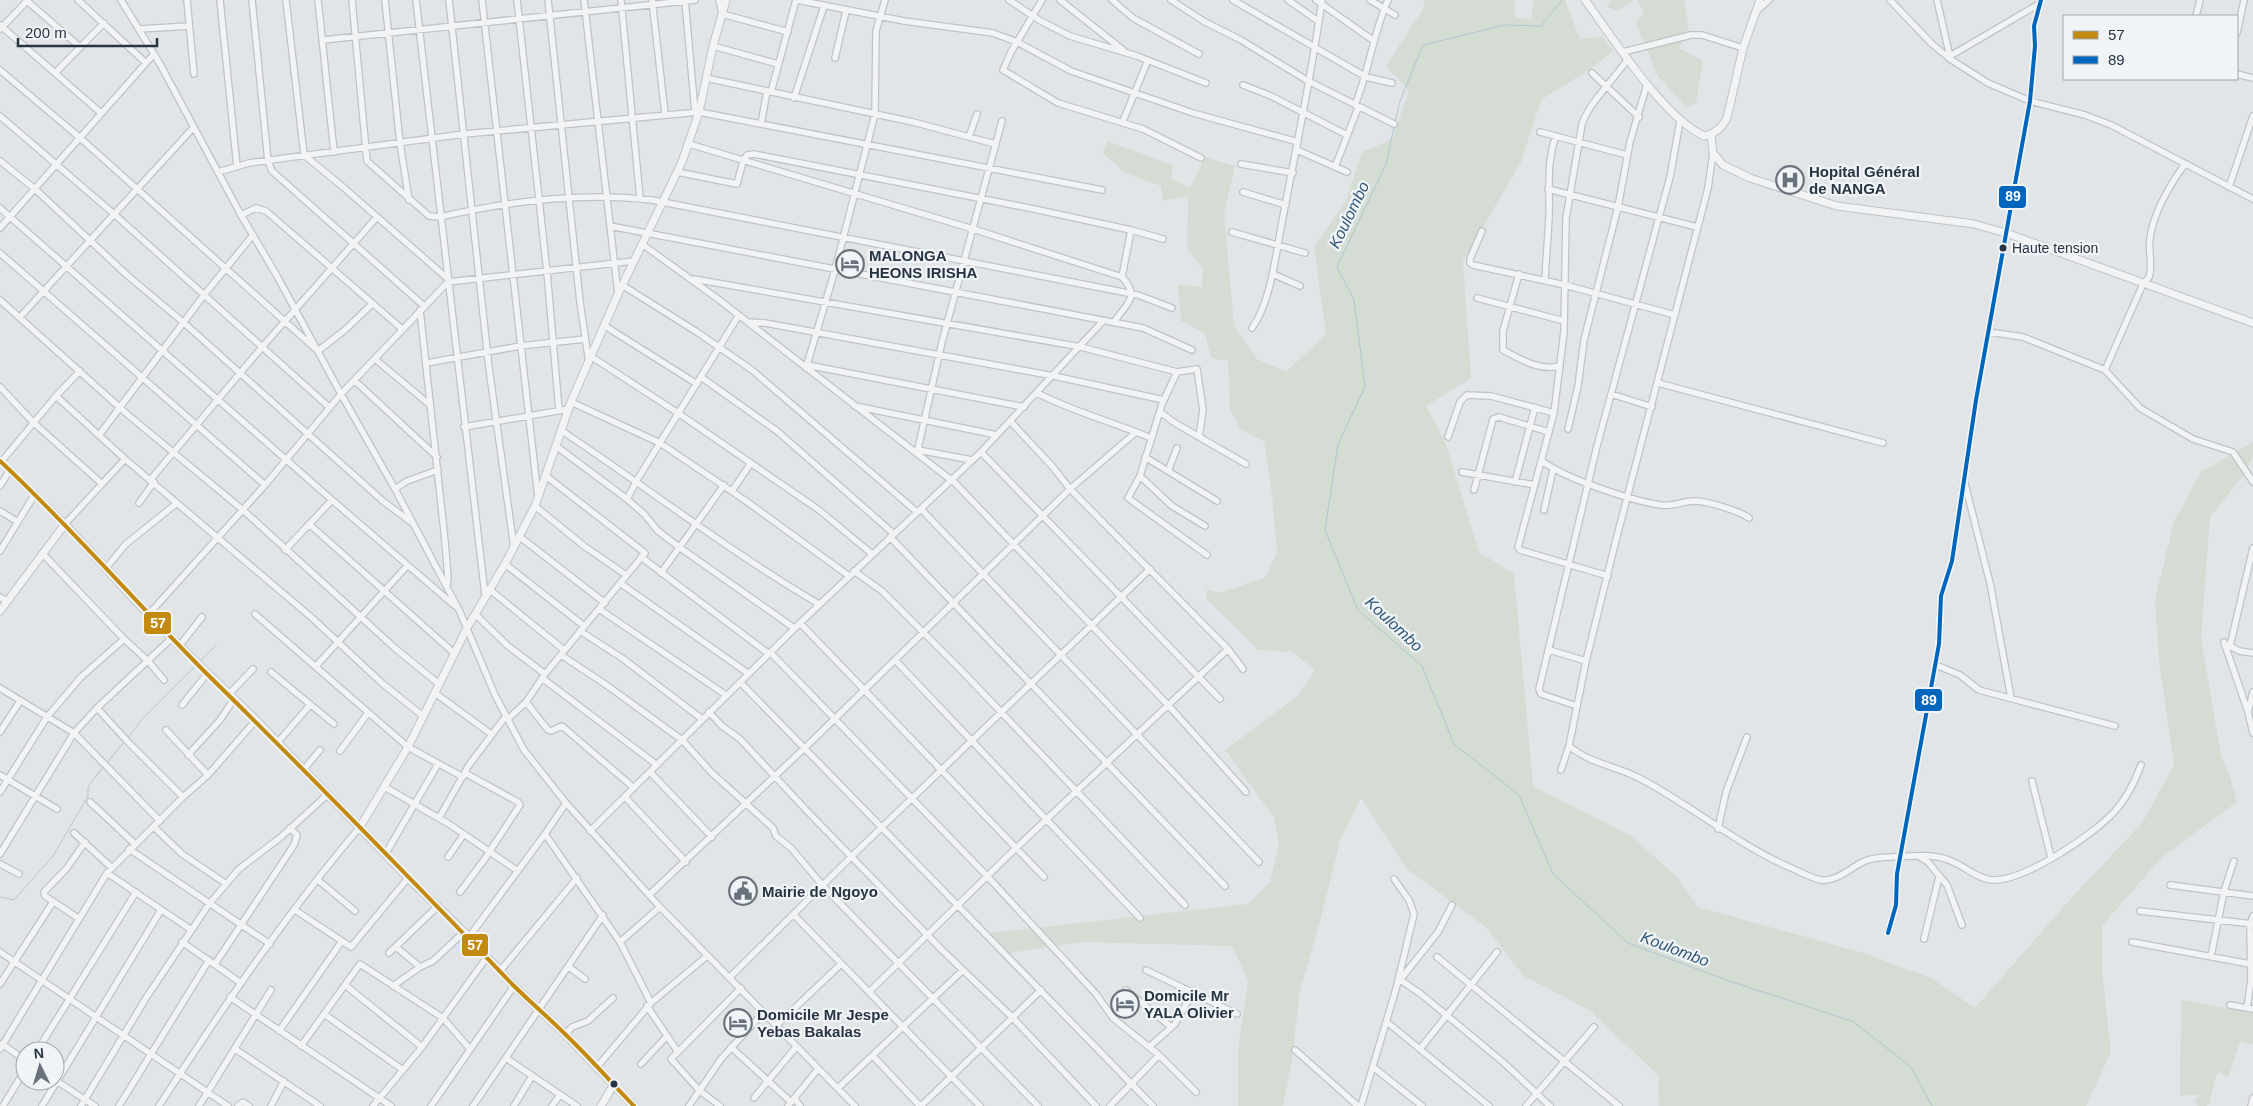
<svg xmlns="http://www.w3.org/2000/svg" width="2253" height="1106" font-family="Arial,sans-serif">
  <style>
    .green { fill: #d4dcd3 }
    .lines { fill: none; stroke-linecap: round; stroke-linejoin: round }
    .stream { stroke: #b0c5d3; stroke-width: 1 }
    .minor-casing { stroke: #c0c3c6; stroke-width: 8 }
    .tertiary-casing { stroke: #c0c3c6; stroke-width: 9 }
    .minor { stroke: #f2f3f4; stroke-width: 5.5 }
    .tertiary { stroke: #f2f3f4; stroke-width: 7 }
    .bus-1-casing { stroke: #f0f4f7; stroke-width: 8 }
    .bus-2-casing { stroke: #f0f4f7; stroke-width: 8 }
    .bus-1 { stroke: #c38a10; stroke-width: 4 }
    .bus-2 { stroke: #0065bd; stroke-width: 4 }
    .bus-dot { fill: #283442; stroke: #f0f4f7; stroke-width: 2 }
    .labels { text-anchor: middle; dominant-baseline: central; stroke-width: 4.5; stroke-linejoin: round; paint-order: stroke }
    .bus-label { font-size: 14px; fill: #283442; stroke: #f0f4f7; text-anchor: start }
    .poi-label { font-size: 15px; font-weight: bold; fill: #283442; stroke: #f0f4f7; text-anchor: start }
    .water-label { font-size: 16px; font-style: italic; fill: #315777; stroke: #f0f4f7 }
    .line-badge { stroke: #f0f4f7; stroke-width: 2 }
    .badge-label { font-size: 14px; text-anchor: middle; font-weight: bold; fill: #fff }
  </style>
  <rect width="100%" height="100%" fill="#e2e5e8"/>
  <path class="green" d="M 1425,0 L 1515,0 L 1515,18 L 1532,19 L 1533,0 L 1565,0 L 1580,39 L 1603,37 L 1613,51 L 1592,68 L 1541,100 L 1521,162 L 1463,261 L 1471,378 L 1426,406 L 1446,444 L 1479,552 L 1514,574 L 1533,786 L 1631,836 L 1675,875 L 1698,907 L 1863,953 L 1931,978 L 1975,1008 L 2073,896 L 2142,823 L 2174,765 L 2159,661 L 2155,599 L 2174,522 L 2201,472 L 2253,442 L 2253,457 L 2242,477 L 2210,517 L 2201,638 L 2221,756 L 2230,777 L 2237,802 L 2162,857 L 2102,926 L 2102,971 L 2111,1052 L 2086,1106 L 1659,1106 L 1658,1075 L 1589,1010 L 1524,976 L 1486,927 L 1407,869 L 1361,798 L 1340,841 L 1321,918 L 1300,990 L 1292,1059 L 1283,1106 L 1238,1106 L 1238,1050 L 1248,981 L 1232,946 L 1080,942 L 1004,954 L 988,933 L 1248,904 L 1270,882 L 1279,844 L 1274,817 L 1225,750 L 1298,696 L 1315,670 L 1292,652 L 1258,650 L 1206,599 L 1207,589 L 1220,593 L 1266,577 L 1277,552 L 1272,495 L 1264,441 L 1241,430 L 1230,410 L 1228,361 L 1211,358 L 1205,333 L 1181,321 L 1178,285 L 1202,287 L 1203,269 L 1187,249 L 1188,196 L 1163,201 L 1161,186 L 1124,172 L 1103,153 L 1107,141 L 1173,165 L 1171,178 L 1190,188 L 1205,157 L 1235,166 L 1224,213 L 1234,325 L 1257,359 L 1286,372 L 1326,334 L 1314,247 L 1346,201 L 1362,152 L 1392,139 L 1409,91 L 1386,66 L 1423,9 Z
    M 1611,0 L 1634,0 L 1618,11 L 1607,7 Z
    M 1637,0 L 1684,0 L 1689,31 L 1679,48 L 1703,61 L 1696,102 L 1687,108 L 1657,75 L 1636,23 L 1644,13 Z
    M 2181,1000 L 2253,1013 L 2253,1044 L 2240,1041 L 2229,1076 L 2225,1077 L 2221,1072 L 2216,1075 L 2209,1104 L 2206,1106 L 2197,1106 L 2195,1098 L 2199,1098 L 2198,1094 L 2180,1096 Z"/>
  <g class="lines">
    <path class="stream" d="M 1395,123 L 1400,101 L 1423,45 L 1505,25 L 1541,26 L 1562,0
      M 1394,127 L 1386,164 L 1337,267 L 1354,300 L 1365,387 L 1338,444 L 1325,530 L 1358,610 L 1422,666 L 1454,744 L 1519,795 L 1553,874 L 1628,943 L 1726,980 L 1852,1021 L 1911,1067 L 1932,1106
      M 200,661 L 216,645
      M 127,739 L 143,718 L 196,665
      M 106,764 L 124,742
      M 0,897 L 14,900 L 53,856 L 88,796 L 88,787 L 103,767"/>
    <defs>
      <path id="minor" d="M 26,0 L 80,47
        M 78,0 L 146,63
        M 121,0 L 160,64 L 241,215 L 277,276 L 341,394 L 395,489 L 460,612 L 495,695 L 524,750 L 566,803 L 660,907 L 855,1106
        M 187,0 L 194,74
        M 220,0 L 237,167
        M 252,0 L 268,161 L 272,171 L 424,306
        M 286,0 L 304,155 L 343,187 L 448,279
        M 318,0 L 334,152
        M 352,0 L 367,161 L 429,216 L 440,217 C 509,201 581,192 652,200 L 1138,295 L 1172,308
        M 385,0 L 400,143 L 409,200
        M 416,0 L 485,595
        M 449,0 L 489,368 L 514,548
        M 482,0 L 538,497
        M 517,0 L 547,272 L 559,410
        M 548,0 L 580,302 L 589,363
        M 584,0 L 618,294
        M 621,0 L 640,198
        M 652,0 L 665,114
        M 685,0 L 695,112
        M 719,0 L 722,14 L 788,32
        M 797,0 L 904,21 L 993,33 L 1017,42 L 1071,71 L 1193,113 L 1298,142
        M 1009,0 L 1039,20 L 1070,36 L 1137,56 L 1206,83
        M 1042,0 L 1011,52 L 1003,70 L 1058,103 L 1143,129 L 1201,158
        M 1060,0 L 1123,50
        M 1112,0 L 1133,18 L 1199,54
        M 1171,0 L 1205,22 L 1241,40 L 1308,81 L 1394,124
        M 1233,0 L 1366,77 L 1392,83
        M 1288,0 L 1318,21
        M 1316,0 L 1374,41
        M 1370,0 L 1395,15
        M 1890,0 L 1932,44 L 1950,59 L 1988,83 L 2030,101 L 2085,115 L 2111,125 L 2253,199
        M 1937,0 L 1950,57
        M 1758,10 L 1769,0
        M 2196,16 L 2200,0
        M 0,25 L 101,113
        M 0,29 L 28,0
        M 139,29 L 189,26
        M 2237,33 L 2244,0
        M 323,40 L 695,0
        M 713,46 L 778,64
        M 1623,52 L 1691,35 L 1702,35 L 1743,48
        M 1950,56 L 2039,4
        M 835,58 L 846,11
        M 0,70 L 79,137 L 318,351 L 346,329 L 372,304
        M 56,72 L 104,23
        M 1592,73 L 1639,117
        M 2237,74 L 2253,78
        M 706,78 L 913,122 L 995,144
        M 1243,85 L 1271,96 L 1347,135
        M 771,92 L 796,0
        M 794,98 L 824,6
        M 1355,105 C 1369,71 1373,34 1388,0
        M 0,116 L 114,214 L 329,407
        M 1123,121 L 1148,60
        M 761,124 L 767,91
        M 1540,132 L 1627,155
        M 969,137 L 977,114
        M 689,144 L 973,229 L 1122,277 C 1141,297 1126,304 1114,322
        M 1297,150 L 1347,172
        M 0,161 L 35,189 L 128,276 L 183,322 L 384,502 L 411,522
        M 1241,164 L 1293,173
        M 1335,167 L 1358,108
        M 218,172 L 249,163 L 464,134 L 699,112 L 1102,190
        M 677,172 L 737,184 L 743,161 L 747,155 L 754,154 L 1034,209 L 1131,230 L 1163,239
        M 2229,187 L 2253,116
        M 1548,189 L 1697,227
        M 1243,192 L 1286,205
        M 0,208 L 332,500 L 455,606
        M 241,215 L 256,208 L 266,211 L 402,329
        M 610,226 L 1143,328 L 1192,350
        M 0,228 L 154,54
        M 1482,231 L 1470,259 L 1470,263 L 1473,265 L 1565,285 L 1675,315
        M 1232,232 L 1305,253
        M 642,244 L 718,299 L 955,483 L 1168,705 L 1246,792
        M 0,253 L 265,485
        M 1273,274 L 1300,286
        M 1519,274 L 1503,331 L 1503,350 C 1522,360 1539,371 1560,366
        M 1122,277 L 1131,230
        M 694,279 L 1081,347 L 1177,372
        M 1545,280 C 1546,259 1548,238 1549,217 C 1550,189 1546,163 1556,136
        M 622,285 L 697,332 L 752,370 L 917,512
        M 1477,298 L 1564,321
        M 0,300 L 127,414 L 243,510 L 396,649 L 439,684
        M 420,310 L 445,541 L 448,578 L 447,586
        M 20,317 L 193,128
        M 748,322 L 765,323 L 1054,376 L 1164,400
        M 605,326 L 697,384
        M 1252,328 C 1271,302 1276,253 1282,222 C 1296,148 1312,74 1322,0
        M 1989,332 L 2023,337 L 2105,370 L 2140,408 L 2193,439 L 2233,452 L 2253,482
        M 592,357 L 678,413 L 819,510 L 872,554
        M 375,359 L 430,405
        M 427,363 L 520,346 L 585,339
        M 807,365 L 1024,407
        M 806,368 L 835,270 L 875,114 L 876,31 L 885,0
        M 2105,370 L 2143,284 L 2149,277 C 2153,265 2148,251 2150,238 C 2154,211 2169,186 2185,164
        M 701,377 L 777,431 L 894,534
        M 354,380 L 437,457
        M 1658,383 L 1883,443
        M 0,387 L 34,423 L 101,483
        M 1037,393 C 1074,412 1113,422 1151,438
        M 1611,394 L 1652,407
        M 56,396 L 125,459 L 311,617 L 383,684 L 423,716
        M 571,402 L 660,443 L 746,501 L 849,576
        M 855,406 L 997,435
        M 1160,412 L 1175,423 L 1246,464
        M 1010,421 L 1052,466 L 1070,489 L 1228,649 L 1243,669
        M 464,427 L 569,409
        M 1568,429 L 1578,386 L 1584,340 L 1618,207 L 1630,142 L 1647,84
        M 562,431 C 648,488 730,552 819,604
        M 100,434 L 204,295 L 253,235
        M 1199,437 L 1203,410 L 1197,369 L 1177,372 L 1162,404 L 1140,476 L 1128,498 L 1207,555
        M 1448,437 L 1460,402 L 1467,395 L 1491,396 L 1554,413
        M 556,446 L 627,499 L 645,515 L 658,531 L 679,547 L 794,628
        M 918,450 L 972,460
        M 981,452 L 1220,699
        M 917,453 L 942,342 L 1002,121
        M 1145,457 L 1217,501
        M 0,461 L 65,524 L 125,459
        M 1542,461 C 1566,479 1630,500 1660,505 C 1672,507 1683,501 1695,501 C 1706,501 1740,511 1749,518
        M 1,462 L 56,396 L 80,371
        M 1168,471 L 1177,448
        M 1462,472 L 1535,485
        M 1140,476 L 1172,506 L 1205,526
        M 151,479 L 263,346 L 377,217
        M 1964,480 L 1990,583 L 2011,698
        M 1515,482 L 1535,407
        M 0,486 L 10,470
        M 395,489 L 407,481 L 438,470
        M 1474,490 L 1493,419 L 1499,417 L 1549,432
        M 732,491 L 751,463
        M 627,499 L 637,480 L 739,315
        M 139,503 L 154,482
        M 535,506 L 584,546 L 626,575
        M 921,509 L 1259,862
        M 1544,510 L 1553,470
        M 0,511 L 18,522
        M 309,524 L 454,653
        M 520,537 L 605,603
        M 890,537 L 1225,886
        M 285,550 L 332,500
        M 0,551 L 35,494
        M 42,553 L 124,639 L 148,661 L 164,680
        M 641,557 L 769,654
        M 505,564 L 584,626
        M 106,568 L 126,544 L 177,503
        M 854,571 L 882,591 L 961,670 L 1185,905
        M 661,573 L 724,485
        M 1608,576 L 1520,550 L 1518,547 L 1554,413 L 1564,331 L 1566,218 L 1582,124 C 1589,103 1614,79 1628,59
        M 620,583 L 749,674
        M 489,589 L 564,650
        M 0,597 L 7,601
        M 599,609 L 726,695
        M 149,614 L 265,485 L 341,394 L 448,282 L 634,261
        M 255,614 L 408,747 L 463,777
        M 475,614 L 508,646 L 545,674
        M 800,623 L 1044,877
        M 580,631 L 622,658 L 702,719
        M 2224,642 L 2248,712
        M 180,645 L 202,617
        M 2228,645 L 2239,651 L 2253,653
        M 2230,646 L 2253,548
        M 1549,650 L 1586,661
        M 770,652 L 988,877 L 1096,994 L 1113,1018 L 1159,1055 L 1196,1092
        M 561,655 L 605,684 L 682,740 L 712,773 L 773,828 L 776,836 L 791,848 L 823,886 L 1038,1106
        M 895,660 L 1140,918
        M 1936,665 L 1960,675 L 1979,690 L 2115,726
        M 316,666 L 407,566
        M 271,672 L 334,724
        M 542,678 L 657,765
        M 740,682 L 1153,1106
        M 0,688 L 74,733 L 160,821
        M 2253,692 L 2248,712 L 2253,733
        M 435,693 L 491,734
        M 229,694 L 253,669
        M 526,702 L 548,730 L 551,731 L 562,726 L 634,788
        M 182,705 L 207,674
        M 1577,706 L 1541,694 L 1539,689 L 1597,446 L 1670,177 L 1680,121
        M 97,708 L 129,743 L 183,797
        M 709,712 L 722,726 L 740,739 L 808,812 L 943,951 L 1013,1018 L 1096,1106
        M 508,719 L 526,702 L 545,674 L 645,553 L 546,476
        M 166,730 L 208,775
        M 0,732 L 20,701
        M 278,742 L 310,705
        M 1569,746 C 1592,765 1618,766 1643,780 C 1693,807 1737,844 1789,867 C 1799,871 1810,878 1821,880 C 1837,882 1851,867 1865,861 C 1873,858 1883,857 1891,857 C 1910,856 1933,853 1951,861 C 1964,866 1978,879 1992,880 C 2025,881 2093,835 2115,811 C 2127,798 2135,781 2141,765
        M 340,751 L 368,713
        M 188,755 L 220,720 L 234,699
        M 304,769 L 320,750
        M 1561,770 L 1569,746 L 1586,661 L 1616,540 L 1708,188 L 1713,153
        M 650,772 L 712,837
        M 0,775 L 57,809
        M 2032,781 L 2051,857
        M 385,787 L 449,824 L 518,871
        M 0,792 L 47,717 L 81,677 L 124,639
        M 625,797 L 686,862
        M 90,802 L 135,844
        M 566,803 L 545,834 L 620,942 L 651,1003 L 597,1067
        M 439,818 L 469,765 L 506,716
        M 154,827 L 182,854 L 225,883
        M 1718,829 L 1726,792 L 1747,737
        M 590,831 L 800,623 L 981,452 L 1103,321
        M 74,833 L 112,868
        M 129,849 L 270,944
        M 386,853 L 438,764
        M 0,854 L 74,733 L 97,708 L 172,638
        M 448,857 L 464,834
        M 1920,857 L 1928,862 L 1947,885 L 1962,925
        M 0,864 L 19,874
        M 107,873 L 190,929
        M 318,880 L 355,911
        M 2170,885 L 2253,896
        M 460,892 L 484,860 L 520,805 L 518,802 L 465,773
        M 649,895 L 813,740 L 1070,489 L 1136,432
        M 295,910 L 351,947 L 408,878
        M 2140,911 L 2253,924
        M 794,915 L 980,1106
        M 78,918 L 45,896 L 44,892 L 67,868 L 85,842
        M 1888,933 L 1896,905 L 1897,874 L 1939,644 L 1941,596 L 1952,561 L 1976,400 L 2030,101 L 2035,46 L 2034,26 L 2041,0
        M 469,937 L 545,834
        M 1924,939 L 1939,877
        M 182,942 L 241,983
        M 620,942 L 660,907
        M 2132,942 L 2250,964
        M 0,952 L 228,1106
        M 389,953 L 438,906
        M 2211,956 L 2224,891 L 2234,861
        M 1437,957 L 1619,1106
        M 215,964 L 294,845 L 297,835 L 290,828
        M 420,967 L 433,961 L 464,932
        M 569,967 L 585,979
        M 1146,970 L 1237,1014
        M 500,971 L 577,878
        M 730,977 L 852,856 L 1150,569
        M 1399,979 L 1421,994 L 1504,1063 L 1550,1106
        M 1400,980 L 1438,932 L 1452,905
        M 0,984 L 53,902
        M 345,985 L 422,1047
        M 393,986 L 420,967 L 396,947
        M 1126,990 L 1171,1027
        M 869,992 L 1016,848 L 1228,649
        M 230,997 L 391,1106
        M 651,1003 L 707,956
        M 2230,1005 L 2253,1009
        M 647,1006 L 678,1052
        M 2247,1008 L 2251,980 L 2250,925 L 2253,916
        M 324,1014 L 403,1070
        M 1387,1022 L 1489,1106
        M 777,1025 L 841,964
        M 279,1031 L 342,941
        M 565,1034 L 572,1027 L 588,1021 L 613,998
        M 2,1044 L 25,1060
        M 301,1046 L 360,964 L 443,1018 L 469,1048
        M 731,1047 L 791,1102
        M 1149,1047 L 1175,1024 L 1193,992
        M 0,1049 L 107,873 L 183,797 L 208,775 L 256,720
        M 235,1049 L 320,1106
        M 1420,1049 L 1497,952
        M 1295,1050 L 1358,1106
        M 37,1051 L 136,892
        M 873,1056 L 920,1106
        M 506,1058 L 577,1106
        M 641,1064 L 667,1036
        M 1373,1067 L 1422,1106
        M 55,1080 L 95,1106
        M 838,1088 L 963,970
        M 754,1098 L 796,1047
        M 794,1098 L 800,1106
        M 3,1106 L 25,1070
        M 42,1106 L 161,910
        M 81,1106 L 146,998 L 209,904 L 239,869 L 281,837 L 328,794
        M 119,1106 L 209,960
        M 159,1106 C 221,1010 286,914 360,827
        M 199,1106 L 271,990
        M 238,1106 L 243,1102 L 249,1106
        M 271,1106 L 284,1081
        M 373,1106 L 422,1047 L 487,957
        M 431,1106 L 514,986
        M 473,1106 L 603,915
        M 514,1106 L 532,1076
        M 552,1106 L 560,1095
        M 689,1106 L 721,1059 L 764,1012
        M 720,1106 L 700,1091 L 671,1059 L 741,988
        M 788,1106 L 818,1069
        M 921,1106 L 1041,990
        M 1110,1106 L 1159,1055
        M 1361,1106 L 1396,989 L 1414,914 L 1409,900 L 1394,879
        M 1526,1106 L 1594,1027
        M 2251,1106 L 2253,1098"/>
      <path id="tertiary" d="M 1585,0 C 1613,38 1663,117 1704,136 C 1715,134 1722,128 1727,118 L 1743,48 L 1760,0
        M 1711,135 L 1713,153 L 1723,165 L 1750,178 L 1837,206 L 1974,224 L 2006,233 L 2253,323
        M 0,611 L 65,524 L 155,622 L 256,720 L 408,878 L 464,932 L 514,986 L 565,1034 L 634,1106
        M 360,827 L 408,747 L 467,628 L 505,564 L 535,506 L 571,402 L 618,294 L 682,162 L 699,112 L 713,46 L 726,0
        M 601,1106 L 614,1084"/>
    </defs>
    <use href="#minor" class="minor-casing"/>
    <use href="#tertiary" class="tertiary-casing"/>
    <use href="#minor" class="minor"/>
    <use href="#tertiary" class="tertiary"/>
    <defs>
      <path id="bus-1" d="M 0,461 C 72,528 136,603 206,673 C 310,775 411,879 512,984 C 529,1001 548,1017 565,1034 C 589,1057 611,1082 634,1106"/>
      <path id="bus-2" d="M 1888,933 L 1896,905 L 1897,874 L 1939,644 L 1941,596 L 1952,561 L 1976,400 L 2030,101 L 2035,46 L 2034,26 L 2041,0"/>
    </defs>
    <use href="#bus-1" class="bus-1-casing"/>
    <use href="#bus-2" class="bus-2-casing"/>
    <use href="#bus-1" class="bus-1"/>
    <use href="#bus-2" class="bus-2"/>
  </g>
  <defs>
    <symbol id="hospital-ring" viewBox="-11 -11 22 22"><circle r="9.5" fill="#f0f4f7" stroke="#69727c" stroke-width="1.5"/><path d="M-5-5h3v3.5h4V-5h3V5h-3V1.5h-4V5h-3Z" fill="#69727c"/></symbol>
    <symbol id="hotel-ring" viewBox="-11 -11 22 22"><circle r="9.5" fill="#f0f4f7" stroke="#69727c" stroke-width="1.5"/><path d="M-6-4.5h1.5V1H6V5H4.5V3h-9V5H-6ZM-4 0a1.8 1.8 0 1 1 3.6 0ZM.5 0V-2.5h3Q6-2.5 6 0Z" fill="#69727c"/></symbol>
    <symbol id="civic-ring" viewBox="-11 -11 22 22"><circle r="9.5" fill="#f0f4f7" stroke="#69727c" stroke-width="1.5"/><path d="M-.6-6.5H3V-4.5H.6V-3L4-1V1h2V6H-6V1h2V-1L-.6-3ZM-1.2 2.5V6h2.4V2.5Z" fill="#69727c"/></symbol>
  </defs>
  <g fill-rule="evenodd">
    <use href="#hospital-ring" x="1774" y="164" width="32" height="32"/>
    <use href="#hotel-ring" x="834" y="248" width="32" height="32"/>
    <use href="#civic-ring" x="727" y="875" width="32" height="32"/>
    <use href="#hotel-ring" x="1109" y="988" width="32" height="32"/>
    <use href="#hotel-ring" x="722" y="1007" width="32" height="32"/>
  </g>
  <g class="bus-dot">
    <circle cx="2003" cy="248" r="4.5"/>
    <circle cx="614" cy="1084" r="4.5"/>
  </g>
  <g class="labels">
    <g class="bus-label">
      <text x="2012" y="248">Haute tension</text>
    </g>
    <g class="poi-label">
      <text x="1809" y="171">Hopital Général<tspan x="1809" dy="17">de NANGA</tspan></text>
      <text x="869" y="255">MALONGA<tspan x="869" dy="17">HEONS IRISHA</tspan></text>
      <text x="762" y="891">Mairie de Ngoyo</text>
      <text x="1144" y="995">Domicile Mr<tspan x="1144" dy="17">YALA Olivier</tspan></text>
      <text x="757" y="1014">Domicile Mr Jespe<tspan x="757" dy="17">Yebas Bakalas</tspan></text>
    </g>
    <g class="water-label">
      <text transform="translate(1349 215) rotate(-64)">Koulombo</text>
      <text transform="translate(1394 624) rotate(43)">Koulombo</text>
      <text transform="translate(1675 949) rotate(21)">Koulombo</text>
    </g>
  </g>
  <g class="line-badge">
    <rect x="1998" y="185" width="29" height="24" rx="5" fill="#0065bd"/>
    <rect x="143" y="611" width="29" height="24" rx="5" fill="#c38a10"/>
    <rect x="1914" y="688" width="29" height="24" rx="5" fill="#0065bd"/>
    <rect x="461" y="933" width="28" height="24" rx="5" fill="#c38a10"/>
  </g>
  <g class="badge-label">
    <text x="2013" y="201">89</text>
    <text x="158" y="628">57</text>
    <text x="1929" y="705">89</text>
    <text x="475" y="950">57</text>
  </g>
  <rect x="2063" y="15" width="175" height="65" fill="#f0f4f7" stroke="#a0a7af"/>
  <rect x="2073" y="31" width="25" height="8" fill="#c38a10" stroke="#a0a7af"/>
  <text x="2108" y="40" font-size="15" fill="#283442">57</text>
  <rect x="2073" y="56" width="25" height="8" fill="#0065bd" stroke="#a0a7af"/>
  <text x="2108" y="65" font-size="15" fill="#283442">89</text>
  <g transform="translate(40 1066) rotate(355)"><circle r="24" fill="#f0f4f7" stroke="#a0a7af"/>
  <path d="M0-4L9 19L0 12L-9 19Z" fill="#69727c"/>
  <text y="-8" font-size="14" font-weight="bold" text-anchor="middle" fill="#283442">N</text>
  </g>
  <path d="M18 38v8h139v-8" fill="none" stroke="#283442" stroke-width="2.5"/>
  <text x="25" y="38" font-size="15" fill="#283442" stroke="#f0f4f7" stroke-width="4" paint-order="stroke">200 m</text>
</svg>
